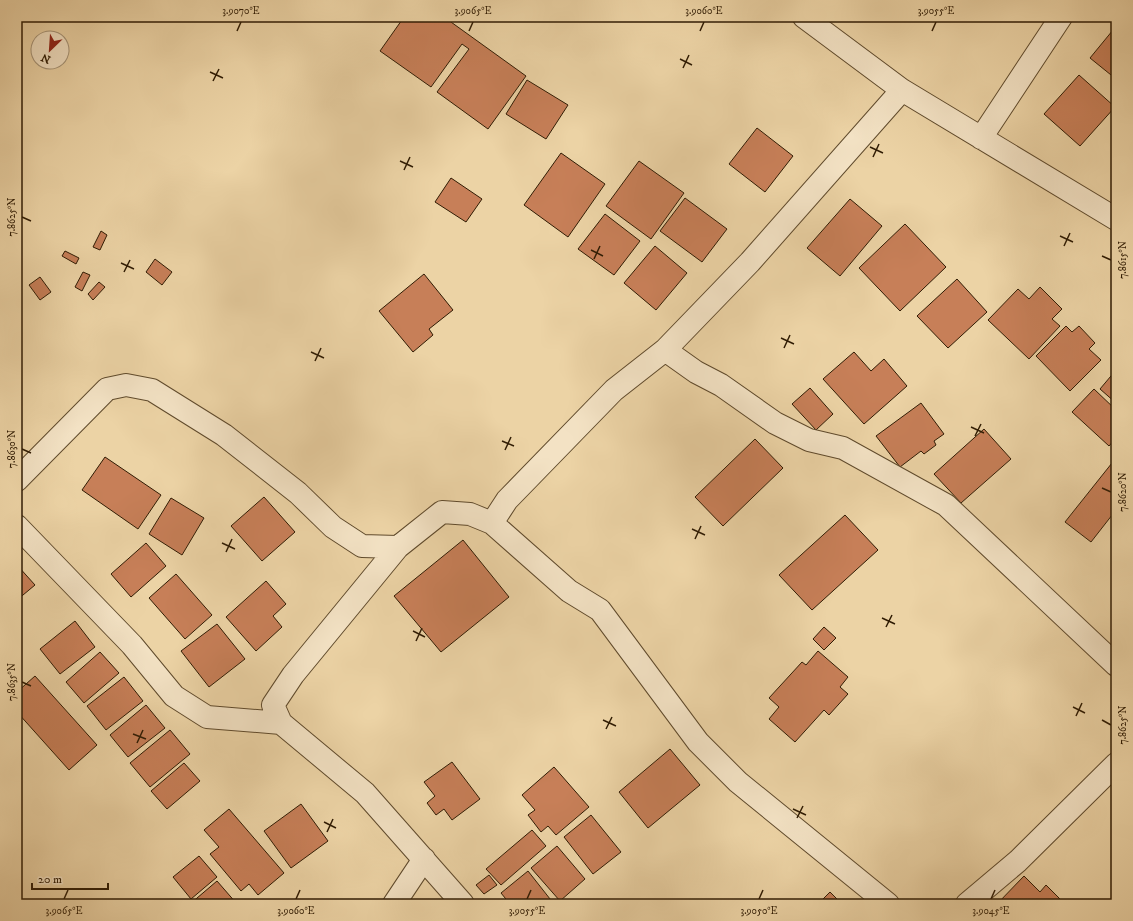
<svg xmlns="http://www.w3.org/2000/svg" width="1133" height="921" font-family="'IM FELL DW Pica',serif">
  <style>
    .building { fill: #c77f58; stroke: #301c04 }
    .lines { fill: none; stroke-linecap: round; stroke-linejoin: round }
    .street-casing { stroke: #5f4a2c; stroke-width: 24 }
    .street { stroke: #f3e2c4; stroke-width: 22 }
    .ticks { fill: none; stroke: #301c04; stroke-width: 1.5 }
    .neatline { fill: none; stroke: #301c04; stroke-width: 1.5 }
    .ticks-label { font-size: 10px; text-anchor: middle; fill: #301c04 }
  </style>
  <rect width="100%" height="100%" fill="#ecd3a5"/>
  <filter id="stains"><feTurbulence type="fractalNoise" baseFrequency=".005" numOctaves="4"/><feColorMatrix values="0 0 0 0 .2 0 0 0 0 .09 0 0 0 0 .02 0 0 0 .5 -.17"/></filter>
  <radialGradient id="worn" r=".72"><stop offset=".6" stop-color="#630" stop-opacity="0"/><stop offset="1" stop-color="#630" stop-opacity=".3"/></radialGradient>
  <path class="building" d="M 404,17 L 444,17 L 526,76 L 488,129 L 437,92 L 469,49 L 462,44 L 431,87 L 380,51 Z
    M 1113,30 L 1116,32 L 1116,79 L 1090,58 Z
    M 1079,75 L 1115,107 L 1080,146 L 1044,114 Z
    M 527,80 L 568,105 L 546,139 L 506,114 Z
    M 757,128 L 793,156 L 765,192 L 729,164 Z
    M 561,153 L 605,184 L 568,237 L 524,205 Z
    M 639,161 L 684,193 L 651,239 L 606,206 Z
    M 451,178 L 482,199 L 466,222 L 435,202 Z
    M 685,198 L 727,229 L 702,262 L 660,231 Z
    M 850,199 L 882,226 L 840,276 L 807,248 Z
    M 605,214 L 640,241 L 614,275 L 578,249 Z
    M 905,224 L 946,267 L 900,311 L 859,268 Z
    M 101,231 L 107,235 L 100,250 L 93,247 Z
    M 655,246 L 687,273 L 656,310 L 624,283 Z
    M 65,251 L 79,258 L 76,264 L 62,256 Z
    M 155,259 L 172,272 L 162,285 L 146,272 Z
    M 83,272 L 90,275 L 82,291 L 75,287 Z
    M 424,274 L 453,310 L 429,329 L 433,335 L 413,352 L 379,311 Z
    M 40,277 L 51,292 L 40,300 L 29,285 Z
    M 957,279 L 987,312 L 948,348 L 917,316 Z
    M 99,282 L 105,287 L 93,300 L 88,294 Z
    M 1040,287 L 1062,309 L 1052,319 L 1060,326 L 1029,359 L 988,320 L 1018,289 L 1029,299 Z
    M 1066,326 L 1072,332 L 1079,326 L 1095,343 L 1089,349 L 1101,360 L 1070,391 L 1036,356 Z
    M 854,352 L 871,371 L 884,359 L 907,386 L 864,424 L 823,379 Z
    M 1116,370 L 1116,403 L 1100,389 Z
    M 810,388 L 833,414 L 816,430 L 792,404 Z
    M 1094,389 L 1116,410 L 1116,438 L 1109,446 L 1072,412 Z
    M 921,403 L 944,434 L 934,441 L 936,445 L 924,454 L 921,451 L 900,467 L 876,436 Z
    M 984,429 L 1011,459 L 961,503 L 934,474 Z
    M 755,439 L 783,468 L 723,526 L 695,497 Z
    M 105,457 L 161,495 L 138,529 L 82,490 Z
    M 1112,463 L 1116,467 L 1116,510 L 1091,542 L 1065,522 Z
    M 264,497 L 295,532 L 262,561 L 231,526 Z
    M 171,498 L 204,518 L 182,555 L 149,534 Z
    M 845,515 L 878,550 L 812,610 L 779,575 Z
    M 463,540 L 509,597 L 441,652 L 394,596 Z
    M 146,543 L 166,566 L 131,597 L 111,574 Z
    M 17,565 L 35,585 L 17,600 Z
    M 176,574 L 212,615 L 185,639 L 149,598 Z
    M 266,581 L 286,604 L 273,616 L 282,627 L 256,651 L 226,617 Z
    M 75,621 L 95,647 L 60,674 L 40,649 Z
    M 217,624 L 245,659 L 209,687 L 181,651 Z
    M 824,627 L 836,638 L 824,650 L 813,639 Z
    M 818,651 L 848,677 L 840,687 L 848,694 L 829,715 L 824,710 L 795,742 L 769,719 L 779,707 L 769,698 L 802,662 L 806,665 Z
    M 100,652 L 119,673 L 84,703 L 66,682 Z
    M 35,676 L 97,745 L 69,770 L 17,712 L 17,692 Z
    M 124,677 L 143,701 L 106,730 L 87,706 Z
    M 146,705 L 165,728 L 128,757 L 110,735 Z
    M 170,730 L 190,754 L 150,787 L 130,763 Z
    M 670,749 L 700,785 L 648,828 L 619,792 Z
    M 452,762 L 480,799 L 452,820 L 444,809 L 436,815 L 427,803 L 435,796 L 424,782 Z
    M 184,763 L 200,781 L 167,809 L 151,791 Z
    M 554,767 L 589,807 L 556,835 L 548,826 L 541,832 L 528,815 L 535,810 L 522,795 Z
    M 301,804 L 328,841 L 291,868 L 264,831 Z
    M 229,809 L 284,873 L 258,895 L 249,884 L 241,891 L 210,854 L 219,847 L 204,830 Z
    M 591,815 L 621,852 L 593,874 L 564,837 Z
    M 532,830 L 546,846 L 501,885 L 486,869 Z
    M 557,846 L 585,879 L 560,901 L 531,868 Z
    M 199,856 L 217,877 L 191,899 L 173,877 Z
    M 528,871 L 554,904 L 510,904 L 501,893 Z
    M 489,875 L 497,885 L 484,894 L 476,885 Z
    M 1024,876 L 1040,892 L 1046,885 L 1065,904 L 997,904 Z
    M 217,881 L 237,904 L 190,904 Z
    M 830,892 L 842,904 L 818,904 Z"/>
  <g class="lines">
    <defs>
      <path id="street" d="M 804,17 L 902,90 L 1116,219
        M 981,138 L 1061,17
        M 665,350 L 696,372 L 721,385 L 775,423 L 809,440 L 843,448 L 946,505 L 1116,665
        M 17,480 L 107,389 L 126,385 L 152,390 L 224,435 L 298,493 L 333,527 L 362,546 L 398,547
        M 492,523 L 569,591 L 600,610 L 698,742 L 738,782 L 888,904
        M 17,526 L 132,645 L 174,696 L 207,717 L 281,723 L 365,793 L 463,904
        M 281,723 L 273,705 L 293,675 L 398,547 L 442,512 L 470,514 L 492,523 L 507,500 L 614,390 L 665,350 L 750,262 L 902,90
        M 394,904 L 424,859
        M 967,904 L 1018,861 L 1116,764"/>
    </defs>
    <use href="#street" class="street-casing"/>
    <use href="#street" class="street"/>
  </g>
  <path class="ticks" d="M 237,31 L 241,22M 469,31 L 473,22M 700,31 L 704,22M 932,31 L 936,22M 680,59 L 692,65M 683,68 L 689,55M 210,72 L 223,78M 213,81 L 219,69M 870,147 L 883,153M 873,157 L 879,144M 400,161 L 413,167M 404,170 L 410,157M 22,217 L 31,221M 1060,236 L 1073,242M 1064,246 L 1070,233M 591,250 L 603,256M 1102,256 L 1111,260M 594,259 L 600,246M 121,263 L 134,269M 124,272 L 130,260M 781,338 L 794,344M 784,348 L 790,335M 311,352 L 324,358M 315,361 L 321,348M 971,427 L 984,433M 975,436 L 981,424M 502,441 L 514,446M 22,449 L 31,453M 505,450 L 511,437M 1102,488 L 1111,492M 692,529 L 705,535M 695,539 L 701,526M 222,543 L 235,549M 226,552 L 232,539M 882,618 L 895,624M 886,627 L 892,615M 413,631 L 425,637M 416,641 L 422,628M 22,682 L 31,686M 1073,707 L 1085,713M 1076,716 L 1082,703M 603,720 L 616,726M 1102,720 L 1111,725M 606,729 L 612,717M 133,734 L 146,739M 137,743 L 143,730M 793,809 L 806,815M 797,818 L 803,806M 324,822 L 336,828M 327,832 L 333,819M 64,899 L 68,890M 296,899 L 300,890M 527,899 L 531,890M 759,899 L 763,890M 991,899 L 995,890"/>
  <rect width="1133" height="921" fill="none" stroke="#ecd3a5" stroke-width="44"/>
  <g transform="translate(50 50) rotate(205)"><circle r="19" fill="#f3e2c4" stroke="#a59377"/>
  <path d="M0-3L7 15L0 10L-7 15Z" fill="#8f2418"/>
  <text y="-6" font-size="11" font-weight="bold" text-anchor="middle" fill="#301c04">N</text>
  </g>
  <path d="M32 883v6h76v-6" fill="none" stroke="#301c04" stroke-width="2"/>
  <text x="38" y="883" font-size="12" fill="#301c04" stroke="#f3e2c4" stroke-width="3" paint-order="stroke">20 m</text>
  <rect x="22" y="22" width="1089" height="877" class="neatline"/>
  <g class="ticks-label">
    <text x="241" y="14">3.9070°E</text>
    <text x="473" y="14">3.9065°E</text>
    <text x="704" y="14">3.9060°E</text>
    <text x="936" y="14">3.9055°E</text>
    <text transform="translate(11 217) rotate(-90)" y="4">7.8625°N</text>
    <text transform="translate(1122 260) rotate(-90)" y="4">7.8615°N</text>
    <text transform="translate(11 449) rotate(-90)" y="4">7.8630°N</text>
    <text transform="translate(1122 492) rotate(-90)" y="4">7.8620°N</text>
    <text transform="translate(11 682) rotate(-90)" y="4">7.8635°N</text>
    <text transform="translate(1122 725) rotate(-90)" y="4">7.8625°N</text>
    <text x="64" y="914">3.9065°E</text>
    <text x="296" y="914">3.9060°E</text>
    <text x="527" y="914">3.9055°E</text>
    <text x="759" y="914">3.9050°E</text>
    <text x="991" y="914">3.9045°E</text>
  </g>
  <rect width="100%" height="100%" filter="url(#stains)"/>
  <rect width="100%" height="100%" fill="url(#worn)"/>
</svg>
